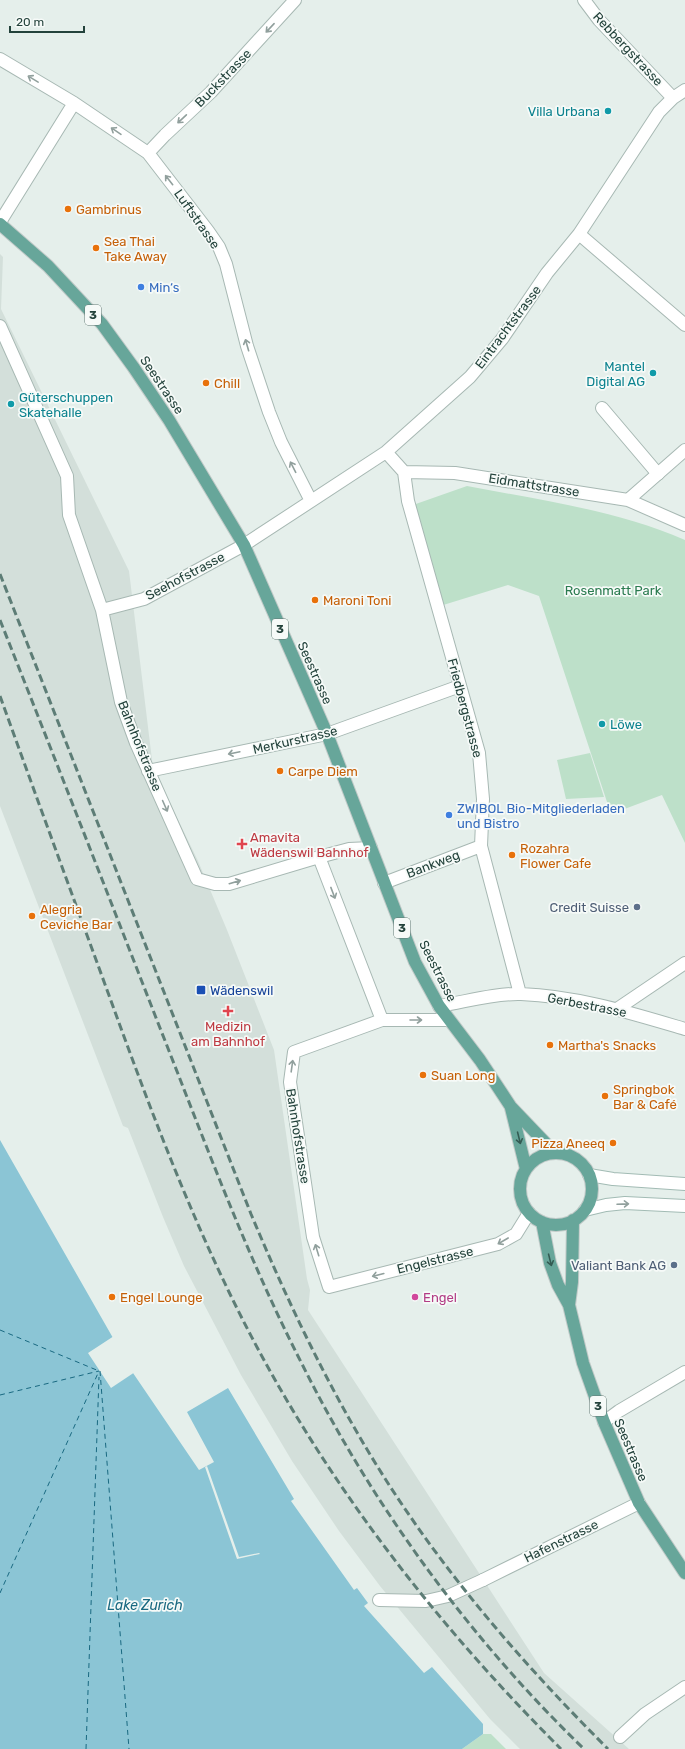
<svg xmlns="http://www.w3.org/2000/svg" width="685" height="1749" font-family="Rubik,sans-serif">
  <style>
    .built { fill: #d3dfda }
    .green { fill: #bde0c9 }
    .water { fill: #8bc5d5 }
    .pier { fill: #e5efeb }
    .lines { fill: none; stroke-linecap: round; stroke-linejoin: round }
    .ferry { stroke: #196981; stroke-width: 1; stroke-dasharray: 5 4; stroke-linecap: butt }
    .service-casing { stroke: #a7b8b3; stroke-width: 14 }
    .minor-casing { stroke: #a7b8b3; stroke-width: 14 }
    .secondary-casing { stroke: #a2bbb4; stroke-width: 14 }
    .primary-casing { stroke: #c1cac8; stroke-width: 14 }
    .service { stroke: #fff; stroke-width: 12 }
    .minor { stroke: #fff; stroke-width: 12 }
    .secondary { stroke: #fff; stroke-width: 12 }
    .primary { stroke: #67a69a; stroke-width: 12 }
    .rail { stroke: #5d7d76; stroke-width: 3; stroke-dasharray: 8 4; stroke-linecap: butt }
    .oneway { stroke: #91a09d }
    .oneway2 { stroke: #345b53 }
    .culture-dot { fill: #0f9aa8; stroke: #f6faf8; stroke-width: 1.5 }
    .food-dot { fill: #e8710a; stroke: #f6faf8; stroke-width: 1.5 }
    .shop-dot { fill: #3f7fe0; stroke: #f6faf8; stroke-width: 1.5 }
    .health-dot { fill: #e0444e; stroke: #f6faf8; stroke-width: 1.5 }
    .service-dot { fill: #5c6f8a; stroke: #f6faf8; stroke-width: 1.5 }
    .transit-dot { fill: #1a4fb4; stroke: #f6faf8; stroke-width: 1.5 }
    .hotel-dot { fill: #d1479c; stroke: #f6faf8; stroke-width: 1.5 }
    .labels { text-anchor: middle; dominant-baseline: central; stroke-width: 3.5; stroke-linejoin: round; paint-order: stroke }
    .shield { fill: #f6faf8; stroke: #627974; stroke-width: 1 }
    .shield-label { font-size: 12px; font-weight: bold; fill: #23423b }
    .street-label { font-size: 13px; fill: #23423b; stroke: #f6faf8 }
    .culture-label { font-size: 13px; fill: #0d838f; stroke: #f6faf8; text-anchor: end }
    .food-label { font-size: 13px; fill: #c56008; stroke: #f6faf8; text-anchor: start }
    .shop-label { font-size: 13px; fill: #366cbe; stroke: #f6faf8; text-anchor: start }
    .park-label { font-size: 13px; fill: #2a7b4f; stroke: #f6faf8 }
    .health-label { font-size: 13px; fill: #be3a42; stroke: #f6faf8; text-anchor: start }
    .service-label { font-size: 13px; fill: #4e5e75; stroke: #f6faf8; text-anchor: end }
    .transit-label { font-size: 13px; fill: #164399; stroke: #f6faf8; text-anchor: start }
    .hotel-label { font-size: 13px; fill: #b23c85; stroke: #f6faf8; text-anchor: start }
    .water-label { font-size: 14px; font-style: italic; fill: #196981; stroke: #f6faf8 }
  </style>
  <rect width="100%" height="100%" fill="#e5efeb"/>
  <path class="built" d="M 0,254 L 3,257 L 1,309 L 129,571 L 153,768 L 198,861 L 227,930 L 274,1050 L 307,1279 L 310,1290 L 308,1310 L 544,1673 L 629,1749 L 520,1749 L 490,1719 L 380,1586 L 339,1531 L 292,1461 L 241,1375 L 184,1266 L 163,1217 L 128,1128 L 123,1126 L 0,806 Z"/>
  <path class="green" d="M 467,486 C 540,500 616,510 685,540 L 685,843 L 662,795 L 611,814 L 539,596 L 508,585 L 440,606 L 413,505 Z
    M 590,753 L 604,797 L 566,799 L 557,760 Z
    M 483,1734 L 491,1734 L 506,1749 L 462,1749 Z"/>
  <path class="water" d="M 0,1140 L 133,1373 L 199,1470 L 214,1462 L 187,1412 L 228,1388 L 294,1499 L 291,1501 L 354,1590 L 357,1588 L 368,1603 L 364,1606 L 424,1673 L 432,1667 L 483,1724 L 483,1734 L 462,1749 L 0,1749 Z"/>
  <path class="pier" d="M 114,1336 L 135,1372 L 111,1388 L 88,1353 Z
    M 207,1466 L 239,1557 L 259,1553 L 260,1554 L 237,1559 L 205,1467 Z"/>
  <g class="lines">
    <path class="ferry" d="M 0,1330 L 99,1371
      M 100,1371 L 129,1749
      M 0,1395 L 99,1371
      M 0,1593 L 99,1371
      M 86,1749 L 99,1377"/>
    <defs>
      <path id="service" d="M 602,408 L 658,474
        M 319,857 L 349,849 L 371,848
        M 379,1600 L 426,1601 L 448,1596 L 483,1580"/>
      <path id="minor" d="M 584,0 L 599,20 L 673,98
        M 0,59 L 74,103 L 148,153 L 208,231 L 219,247 L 226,264 L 247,346 L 269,412 L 281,442 L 311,501
        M 148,153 L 165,135 L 211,92 L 295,0
        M 0,222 L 74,103
        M 579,234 L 685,325
        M 0,326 L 67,476 L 69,515 L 102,610 L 121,702 L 136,743 L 197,879 L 215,884 L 229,884 L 319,857 L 382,1020
        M 386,452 L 404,472 L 455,473 L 628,500 L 685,525
        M 404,472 L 408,501 L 479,753 L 483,799 L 481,846 L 520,994
        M 628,500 L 685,450
        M 102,610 L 144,599 L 244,545 L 386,452 L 470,377 L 502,339 L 547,273 L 579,234 L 659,112 L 673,98 L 685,90
        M 148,771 L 327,734 L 460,686
        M 384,883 L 481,846
        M 439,1006 C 465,1002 495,993 521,994 C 577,996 631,1013 685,1029
        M 617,1009 L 685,963
        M 449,1020 L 382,1020 L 294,1052 L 290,1082 L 313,1237 L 329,1287 L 498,1244 L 516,1234 L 529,1213
        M 604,1422 L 619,1411 L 685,1372
        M 483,1580 L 639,1503
        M 620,1737 L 645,1714 L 685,1687"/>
      <path id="secondary" d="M 589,1175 L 613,1179 L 685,1184
        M 585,1210 L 606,1205 L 625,1203 L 685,1206"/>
      <path id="primary" d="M 0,224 L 48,266 L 102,324 L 134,368 L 169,420 L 244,545 L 327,734 L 415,962 L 439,1006 L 480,1060 L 511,1107 L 555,1153
        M 511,1108 L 526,1169
        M520 1189a36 36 0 1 1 72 0a36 36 0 1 1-72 0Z
        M 542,1222 L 550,1263 L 558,1285 L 569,1305 L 583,1363 L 604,1422 L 639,1503 L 685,1573
        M 569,1305 L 572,1282 L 573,1220"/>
    </defs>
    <use href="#service" class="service-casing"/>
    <use href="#minor" class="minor-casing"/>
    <use href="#secondary" class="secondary-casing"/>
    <use href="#primary" class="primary-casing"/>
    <use href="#service" class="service"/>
    <use href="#minor" class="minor"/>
    <use href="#secondary" class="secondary"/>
    <use href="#primary" class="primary"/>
    <path class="rail" d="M 0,574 L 251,1214 C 292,1312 338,1408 397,1497 C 458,1589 530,1671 608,1749
      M 0,620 C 54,756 107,892 160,1028 C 205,1142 247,1257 303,1366 C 373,1506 471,1640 584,1749
      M 0,696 C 36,796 73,897 110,998 C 153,1117 198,1237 258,1349 C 338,1498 442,1630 561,1749"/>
  </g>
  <defs><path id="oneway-shaft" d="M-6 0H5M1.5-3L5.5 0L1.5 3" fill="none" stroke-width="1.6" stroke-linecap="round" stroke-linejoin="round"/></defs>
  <g class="oneway">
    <use href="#oneway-shaft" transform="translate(270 28) rotate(133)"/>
    <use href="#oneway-shaft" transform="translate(33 79) rotate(-149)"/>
    <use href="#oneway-shaft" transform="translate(182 119) rotate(137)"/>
    <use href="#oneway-shaft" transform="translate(116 131) rotate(-146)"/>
    <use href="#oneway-shaft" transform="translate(169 180) rotate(-128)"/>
    <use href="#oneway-shaft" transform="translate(247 345) rotate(-106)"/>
    <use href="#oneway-shaft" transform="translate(293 467) rotate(-117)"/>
    <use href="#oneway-shaft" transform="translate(234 753) rotate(168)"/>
    <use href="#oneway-shaft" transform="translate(165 806) rotate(66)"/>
    <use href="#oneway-shaft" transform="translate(235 882) rotate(-16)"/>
    <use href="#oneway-shaft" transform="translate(333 893) rotate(69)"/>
    <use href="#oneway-shaft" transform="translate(416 1020)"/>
    <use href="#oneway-shaft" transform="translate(292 1066) rotate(-82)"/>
    <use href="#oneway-shaft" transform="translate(623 1204) rotate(-2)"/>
    <use href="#oneway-shaft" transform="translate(503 1241) rotate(150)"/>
    <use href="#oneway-shaft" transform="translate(317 1250) rotate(-107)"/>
    <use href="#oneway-shaft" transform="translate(378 1275) rotate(166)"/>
  </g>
  <g class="oneway2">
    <use href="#oneway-shaft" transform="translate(519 1138) rotate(76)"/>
    <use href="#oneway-shaft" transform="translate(550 1260) rotate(76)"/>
  </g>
  <g class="culture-dot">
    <circle cx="608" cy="111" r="4"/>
    <circle cx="653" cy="373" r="4"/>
    <circle cx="11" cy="404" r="4"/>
    <circle cx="602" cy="724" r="4"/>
  </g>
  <g class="food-dot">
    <circle cx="68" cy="209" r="4"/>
    <circle cx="96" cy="248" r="4"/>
    <circle cx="206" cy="383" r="4"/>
    <circle cx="315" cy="600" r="4"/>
    <circle cx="280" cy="771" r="4"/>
    <circle cx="512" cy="855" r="4"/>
    <circle cx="32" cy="916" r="4"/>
    <circle cx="550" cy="1045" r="4"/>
    <circle cx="423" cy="1075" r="4"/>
    <circle cx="605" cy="1096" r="4"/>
    <circle cx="613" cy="1143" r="4"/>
    <circle cx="112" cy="1297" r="4"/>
  </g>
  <g class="shop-dot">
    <circle cx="141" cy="287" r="4"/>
    <circle cx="449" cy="815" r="4"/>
  </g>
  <g class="health-dot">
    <path d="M240 838h4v4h4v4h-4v4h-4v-4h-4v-4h4z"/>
    <path d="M226 1005h4v4h4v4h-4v4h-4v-4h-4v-4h4z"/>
  </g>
  <g class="service-dot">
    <circle cx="637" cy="907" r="4"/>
    <circle cx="674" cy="1265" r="4"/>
  </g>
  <rect class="transit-dot" x="196" y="985" width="10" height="10" rx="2"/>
  <circle class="hotel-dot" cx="415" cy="1297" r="4"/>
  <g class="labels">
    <g class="shield">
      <rect x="85" y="305" width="16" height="20" rx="3"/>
      <rect x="272" y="619" width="16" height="20" rx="3"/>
      <rect x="394" y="918" width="16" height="20" rx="3"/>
      <rect x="590" y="1396" width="16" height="20" rx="3"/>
    </g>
    <g class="shield-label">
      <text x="93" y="315">3</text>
      <text x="280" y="629">3</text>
      <text x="402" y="928">3</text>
      <text x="598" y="1406">3</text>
    </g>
    <g class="street-label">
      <text transform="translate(628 49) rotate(47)">Rebbergstrasse</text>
      <text transform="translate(223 78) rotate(-46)">Buckstrasse</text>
      <text transform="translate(197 219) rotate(55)">Luftstrasse</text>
      <text transform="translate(508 327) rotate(-53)">Eintrachtstrasse</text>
      <text transform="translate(162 385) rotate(56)">Seestrasse</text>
      <text transform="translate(534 485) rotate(9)">Eidmattstrasse</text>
      <text transform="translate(185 576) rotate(-28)">Seehofstrasse</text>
      <text transform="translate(315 673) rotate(66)">Seestrasse</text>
      <text transform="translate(465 708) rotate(75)">Friedbergstrasse</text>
      <text transform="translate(295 740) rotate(-13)">Merkurstrasse</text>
      <text transform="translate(140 746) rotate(68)">Bahnhofstrasse</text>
      <text transform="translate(433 864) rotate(-21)">Bankweg</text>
      <text transform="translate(438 971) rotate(63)">Seestrasse</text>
      <text transform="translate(587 1005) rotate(11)">Gerbestrasse</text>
      <text transform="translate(298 1136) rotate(81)">Bahnhofstrasse</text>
      <text transform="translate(435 1260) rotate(-14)">Engelstrasse</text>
      <text transform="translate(631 1450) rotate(67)">Seestrasse</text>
      <text transform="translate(561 1541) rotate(-26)">Hafenstrasse</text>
    </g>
    <g class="culture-label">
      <text x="600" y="111">Villa Urbana</text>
      <text x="645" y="366">Mantel<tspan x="645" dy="15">Digital AG</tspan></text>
      <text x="19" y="397" text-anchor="start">Güterschuppen<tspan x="19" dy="15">Skatehalle</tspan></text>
      <text x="610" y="724" text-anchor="start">Löwe</text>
    </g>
    <g class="food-label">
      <text x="76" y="209">Gambrinus</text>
      <text x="104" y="241">Sea Thai<tspan x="104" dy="15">Take Away</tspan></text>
      <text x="214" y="383">Chill</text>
      <text x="323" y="600">Maroni Toni</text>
      <text x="288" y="771">Carpe Diem</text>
      <text x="520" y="848">Rozahra<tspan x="520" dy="15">Flower Cafe</tspan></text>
      <text x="40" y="909">Alegria<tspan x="40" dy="15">Ceviche Bar</tspan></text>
      <text x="558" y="1045">Martha's Snacks</text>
      <text x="431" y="1075">Suan Long</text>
      <text x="613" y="1089">Springbok<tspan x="613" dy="15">Bar &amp; Café</tspan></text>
      <text x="605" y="1143" text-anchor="end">Pizza Aneeq</text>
      <text x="120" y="1297">Engel Lounge</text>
    </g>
    <g class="shop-label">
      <text x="149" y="287">Min‘s</text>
      <text x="457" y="808">ZWIBOL Bio-Mitgliederladen<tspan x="457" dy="15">und Bistro</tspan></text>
    </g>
    <g class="park-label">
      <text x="613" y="590">Rosenmatt Park</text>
    </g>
    <g class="health-label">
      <text x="250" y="837">Amavita<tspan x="250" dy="15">Wädenswil Bahnhof</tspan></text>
      <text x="228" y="1026" text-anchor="middle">Medizin<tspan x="228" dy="15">am Bahnhof</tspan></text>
    </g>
    <g class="service-label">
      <text x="629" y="907">Credit Suisse</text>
      <text x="666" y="1265">Valiant Bank AG</text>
    </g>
    <g class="transit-label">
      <text x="210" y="990">Wädenswil</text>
    </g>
    <g class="hotel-label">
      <text x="423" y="1297">Engel</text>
    </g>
    <g class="water-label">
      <text x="145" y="1605">Lake Zurich</text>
    </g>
  </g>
  <path d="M10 26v6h74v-6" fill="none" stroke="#23423b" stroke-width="2"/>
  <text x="16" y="26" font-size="12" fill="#23423b" stroke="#f6faf8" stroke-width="3" paint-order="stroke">20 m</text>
</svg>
